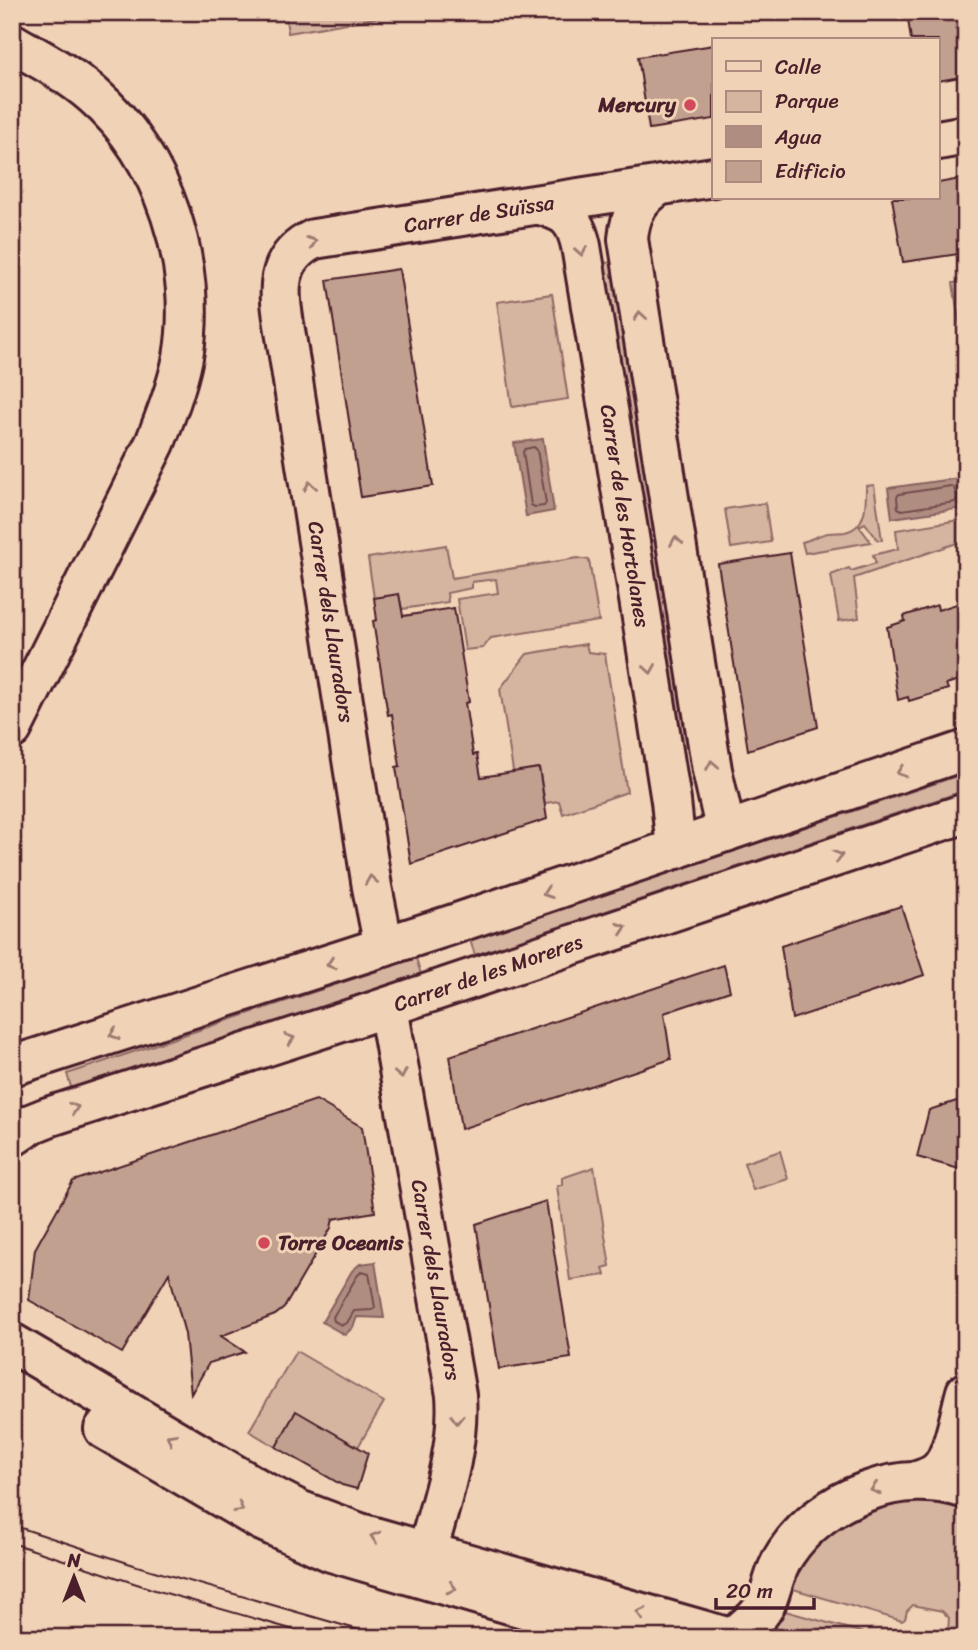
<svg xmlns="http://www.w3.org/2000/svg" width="978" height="1650" font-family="Sriracha,sans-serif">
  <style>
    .green { fill: #d5b4a0; stroke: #906a66; stroke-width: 2 }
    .water { fill: #b08d81; stroke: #87615f; stroke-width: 2 }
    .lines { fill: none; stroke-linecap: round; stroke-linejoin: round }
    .shore { stroke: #734b4d; stroke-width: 2 }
    .building { fill: #c2a08f; stroke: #4a1f2b; stroke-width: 2 }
    .minor-casing { stroke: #4a1f2b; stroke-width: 44 }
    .major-casing { stroke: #4a1f2b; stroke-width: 44 }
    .minor { stroke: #f0d2b6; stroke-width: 38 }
    .major { stroke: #f0d2b6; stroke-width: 38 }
    .tram { stroke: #4a1f2b; stroke-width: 2 }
    .oneway { stroke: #9d7870 }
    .poi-dot { fill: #d1495b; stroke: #f0d2b6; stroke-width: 2.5 }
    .labels { text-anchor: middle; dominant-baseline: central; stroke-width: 6; stroke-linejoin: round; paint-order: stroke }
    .poi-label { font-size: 21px; font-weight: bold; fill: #4a1f2b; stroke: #f0d2b6; text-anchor: end }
    .street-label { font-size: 21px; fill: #4a1f2b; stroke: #f0d2b6 }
  </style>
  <rect width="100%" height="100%" fill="#f0d2b6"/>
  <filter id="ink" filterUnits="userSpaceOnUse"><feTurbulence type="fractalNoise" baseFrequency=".0143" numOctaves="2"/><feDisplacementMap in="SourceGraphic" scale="14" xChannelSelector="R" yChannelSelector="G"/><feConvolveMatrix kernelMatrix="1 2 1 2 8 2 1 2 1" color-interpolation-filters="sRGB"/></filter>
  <g filter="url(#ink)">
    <path class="green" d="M 285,12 L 411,12 L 288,33 Z
      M 612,262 L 687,746 L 680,749 L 604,263 Z
      M 966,281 L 966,334 L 961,335 L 953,283 Z
      M 552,294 L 568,399 L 512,407 L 497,302 Z
      M 874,485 L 882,540 L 878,540 L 865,523 L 859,526 L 871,542 L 805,553 L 802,542 C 811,540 820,534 828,533 C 834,532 840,533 845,532 C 867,527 866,504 866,486 Z
      M 765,503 L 771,542 L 731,548 L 725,509 Z
      M 966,519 L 966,540 L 854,578 L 859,618 L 839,621 L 831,575 L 849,568 L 851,571 L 876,563 L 873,555 L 898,549 L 896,530 Z
      M 446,545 L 452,578 L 578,558 L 589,560 L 599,621 L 491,638 L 483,648 L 465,650 L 457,599 L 498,593 L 496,579 L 472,582 L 472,588 L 447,593 L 448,602 L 402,609 L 399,595 L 374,598 L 368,558 Z
      M 586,644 L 588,652 L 605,654 L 627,792 L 563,814 L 559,801 L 545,803 L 539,768 L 527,770 L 527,775 L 514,777 L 500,689 L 527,654 Z
      M 966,773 L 966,790 L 475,955 L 470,940 Z
      M 416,958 L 421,974 L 72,1090 L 67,1074 Z
      M 780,1151 L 788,1179 L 753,1190 L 744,1163 Z
      M 594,1167 L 610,1266 L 603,1268 L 605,1275 L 570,1280 L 557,1186 L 562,1185 L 562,1178 Z
      M 296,1351 L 384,1402 L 358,1447 L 296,1412 L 276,1447 L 249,1431 Z
      M 922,1498 L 966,1507 L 966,1638 L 948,1631 L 949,1618 L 942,1611 L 913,1605 L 907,1611 L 905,1619 L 902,1621 L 786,1587 L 820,1537 L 870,1506 Z
      M 778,1609 L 882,1638 C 856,1638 798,1644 777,1631 L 774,1623 Z"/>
    <path class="water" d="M 543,439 L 554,511 L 526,516 L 514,443 Z
      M 960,478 L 964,508 L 892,518 L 888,488 Z
      M 375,1262 L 384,1318 L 357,1317 L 353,1327 L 345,1335 L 322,1322 L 352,1271 L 360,1264 Z"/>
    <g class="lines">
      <path class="shore" d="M 534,447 L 537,450 L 546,503 L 544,506 L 535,507 L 531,505 L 523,452 L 525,449 Z
        M 951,486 L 954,488 L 957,498 L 955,502 L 902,510 L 898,508 L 897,497 L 899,494 Z
        M 362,1271 L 369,1273 L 375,1308 L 372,1310 L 354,1311 L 347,1323 L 342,1325 L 334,1321 L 333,1317 L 357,1276 Z"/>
    </g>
    <path class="building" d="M 907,12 L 966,12 L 966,76 L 938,81 L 938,40 L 911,40 Z
      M 714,45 L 714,119 L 649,129 L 638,57 Z
      M 966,178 L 966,253 L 903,262 L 892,198 L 938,198 L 938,183 Z
      M 399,269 L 433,486 L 361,497 L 327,280 Z
      M 790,553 L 818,727 L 748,750 L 718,564 Z
      M 399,594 L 403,616 L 454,608 L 469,702 L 465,703 L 473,755 L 477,754 L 481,777 L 539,768 L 547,819 L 411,864 L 396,767 L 400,766 L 392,714 L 388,715 L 373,621 L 377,620 L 374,598 Z
      M 966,601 L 966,678 L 946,684 L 948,689 L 909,701 L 908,697 L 898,700 L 887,627 L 905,621 L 904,616 L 937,605 L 938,610 Z
      M 901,906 L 924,975 L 792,1019 L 781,946 Z
      M 724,965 L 730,991 L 664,1013 L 671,1059 L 461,1129 L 450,1056 Z
      M 966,1098 L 966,1171 L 917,1157 L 929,1110 Z
      M 316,1100 L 362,1127 L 375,1212 L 333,1219 L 331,1228 L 284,1308 L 275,1315 L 221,1336 L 245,1352 L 209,1363 L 191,1394 L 185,1334 L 169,1273 L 122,1353 L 29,1300 L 35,1249 L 73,1181 Z
      M 546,1201 L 571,1358 L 499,1369 L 476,1224 Z
      M 296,1411 L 368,1453 L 357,1489 L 342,1485 L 276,1447 Z"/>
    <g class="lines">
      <defs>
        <path id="minor" d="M 938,140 L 966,135
          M 660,185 C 639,198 630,214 628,239 L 712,770 L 726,832
          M 540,205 C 566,212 575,219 581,246 L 629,536 L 671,801 L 676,849
          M 384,947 L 372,887 L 287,343 C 281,302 268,261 314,239 L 714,177
          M 388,1007 L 456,1395 C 460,1448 441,1501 427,1552
          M 12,1343 L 264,1492 L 299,1510 L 360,1533 L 730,1638
          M 104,1429 L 262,1521 L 331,1552 L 626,1638
          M 914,1482 C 923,1479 932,1477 939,1470 C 954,1456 960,1412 966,1392
          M 733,1638 C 745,1627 759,1618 766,1603 C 773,1586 775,1569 786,1553 C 823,1497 902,1467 966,1489"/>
        <path id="major" d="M 12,43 C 40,59 69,74 93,95 C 164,156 199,266 183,357 C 177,387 166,415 155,443 L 12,729
          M 12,1066 L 451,925 L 966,750
          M 12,1137 L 33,1123 L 48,1117 L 357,1017 L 966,813"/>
      </defs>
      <use href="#minor" class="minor-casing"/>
      <use href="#major" class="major-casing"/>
      <use href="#minor" class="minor"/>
      <use href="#major" class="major"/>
      <path class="tram" d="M 12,1525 L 137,1566 L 387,1638
        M 12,1543 L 155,1590 L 322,1638"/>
    </g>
    <defs><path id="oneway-chevron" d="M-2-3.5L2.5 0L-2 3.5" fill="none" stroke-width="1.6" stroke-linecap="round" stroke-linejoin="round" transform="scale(1.75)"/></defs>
    <g class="oneway">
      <use href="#oneway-chevron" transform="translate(312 242) rotate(-20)"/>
      <use href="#oneway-chevron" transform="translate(581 251) rotate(80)"/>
      <use href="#oneway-chevron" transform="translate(640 316) rotate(-99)"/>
      <use href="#oneway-chevron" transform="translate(310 486) rotate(-99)"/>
      <use href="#oneway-chevron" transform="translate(676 541) rotate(-99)"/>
      <use href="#oneway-chevron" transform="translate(650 669) rotate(81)"/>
      <use href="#oneway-chevron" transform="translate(712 765) rotate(-100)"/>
      <use href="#oneway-chevron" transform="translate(901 772) rotate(161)"/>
      <use href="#oneway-chevron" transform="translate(838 856) rotate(-18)"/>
      <use href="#oneway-chevron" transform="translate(371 880) rotate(-99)"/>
      <use href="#oneway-chevron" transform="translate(547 893) rotate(161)"/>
      <use href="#oneway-chevron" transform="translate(622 928) rotate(-18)"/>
      <use href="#oneway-chevron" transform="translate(331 964) rotate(162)"/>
      <use href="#oneway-chevron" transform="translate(114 1034) rotate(162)"/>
      <use href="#oneway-chevron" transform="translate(290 1039) rotate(-18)"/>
      <use href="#oneway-chevron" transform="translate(401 1074) rotate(79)"/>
      <use href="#oneway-chevron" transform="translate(74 1108) rotate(-18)"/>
      <use href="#oneway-chevron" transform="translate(457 1419) rotate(91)"/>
      <use href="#oneway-chevron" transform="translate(171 1438) rotate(-150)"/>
      <use href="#oneway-chevron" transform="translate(875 1489) rotate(163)"/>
      <use href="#oneway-chevron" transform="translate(239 1508) rotate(29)"/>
      <use href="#oneway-chevron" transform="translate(375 1537) rotate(-163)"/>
      <use href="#oneway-chevron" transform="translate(452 1588) rotate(16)"/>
      <use href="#oneway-chevron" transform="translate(641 1613) rotate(-164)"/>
    </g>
  </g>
  <g class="poi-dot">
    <circle cx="690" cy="105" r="7"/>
    <circle cx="264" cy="1243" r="7"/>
  </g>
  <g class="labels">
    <g class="poi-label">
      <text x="676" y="105">Mercury</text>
      <text x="278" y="1243" text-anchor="start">Torre Oceanis</text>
    </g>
    <g class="street-label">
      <text transform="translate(479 214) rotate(-9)">Carrer de Suïssa</text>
      <text transform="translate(625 516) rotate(81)">Carrer de les Hortolanes</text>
      <text transform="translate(331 622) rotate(81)">Carrer dels Llauradors</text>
      <text transform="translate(488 973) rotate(-19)">Carrer de les Moreres</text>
      <text transform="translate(436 1280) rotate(80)">Carrer dels Llauradors</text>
    </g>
  </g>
  <rect width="978" height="1650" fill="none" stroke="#f0d2b6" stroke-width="42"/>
  <rect x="21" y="21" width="936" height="1608" fill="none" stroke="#4a1f2b" stroke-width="2.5" filter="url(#ink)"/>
  <rect x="712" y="38" width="228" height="161" fill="#f0d2b6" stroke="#ae8a7e" stroke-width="2"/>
  <rect x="726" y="61" width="35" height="10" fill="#f0d2b6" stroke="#ae8a7e" stroke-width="2"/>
  <text x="775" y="74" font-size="21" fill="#4a1f2b">Calle</text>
  <rect x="726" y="91" width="35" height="21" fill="#d5b4a0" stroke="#ae8a7e" stroke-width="2"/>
  <text x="775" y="108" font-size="21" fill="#4a1f2b">Parque</text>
  <rect x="726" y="126" width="35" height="21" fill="#b08d81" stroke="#ae8a7e" stroke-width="2"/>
  <text x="775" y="144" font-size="21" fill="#4a1f2b">Agua</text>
  <rect x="726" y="161" width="35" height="21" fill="#c2a08f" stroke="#ae8a7e" stroke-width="2"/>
  <text x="775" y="178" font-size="21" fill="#4a1f2b">Edificio</text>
  <g transform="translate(74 1577)" stroke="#f0d2b6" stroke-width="5" paint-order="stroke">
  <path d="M0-5L12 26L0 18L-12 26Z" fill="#4a1f2b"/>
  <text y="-10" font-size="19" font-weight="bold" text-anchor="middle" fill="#4a1f2b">N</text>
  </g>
  <path d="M716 1598v10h98v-10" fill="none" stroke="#4a1f2b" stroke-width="3.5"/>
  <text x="726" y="1598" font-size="21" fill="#4a1f2b" stroke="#f0d2b6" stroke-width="5" paint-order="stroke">20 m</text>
</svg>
